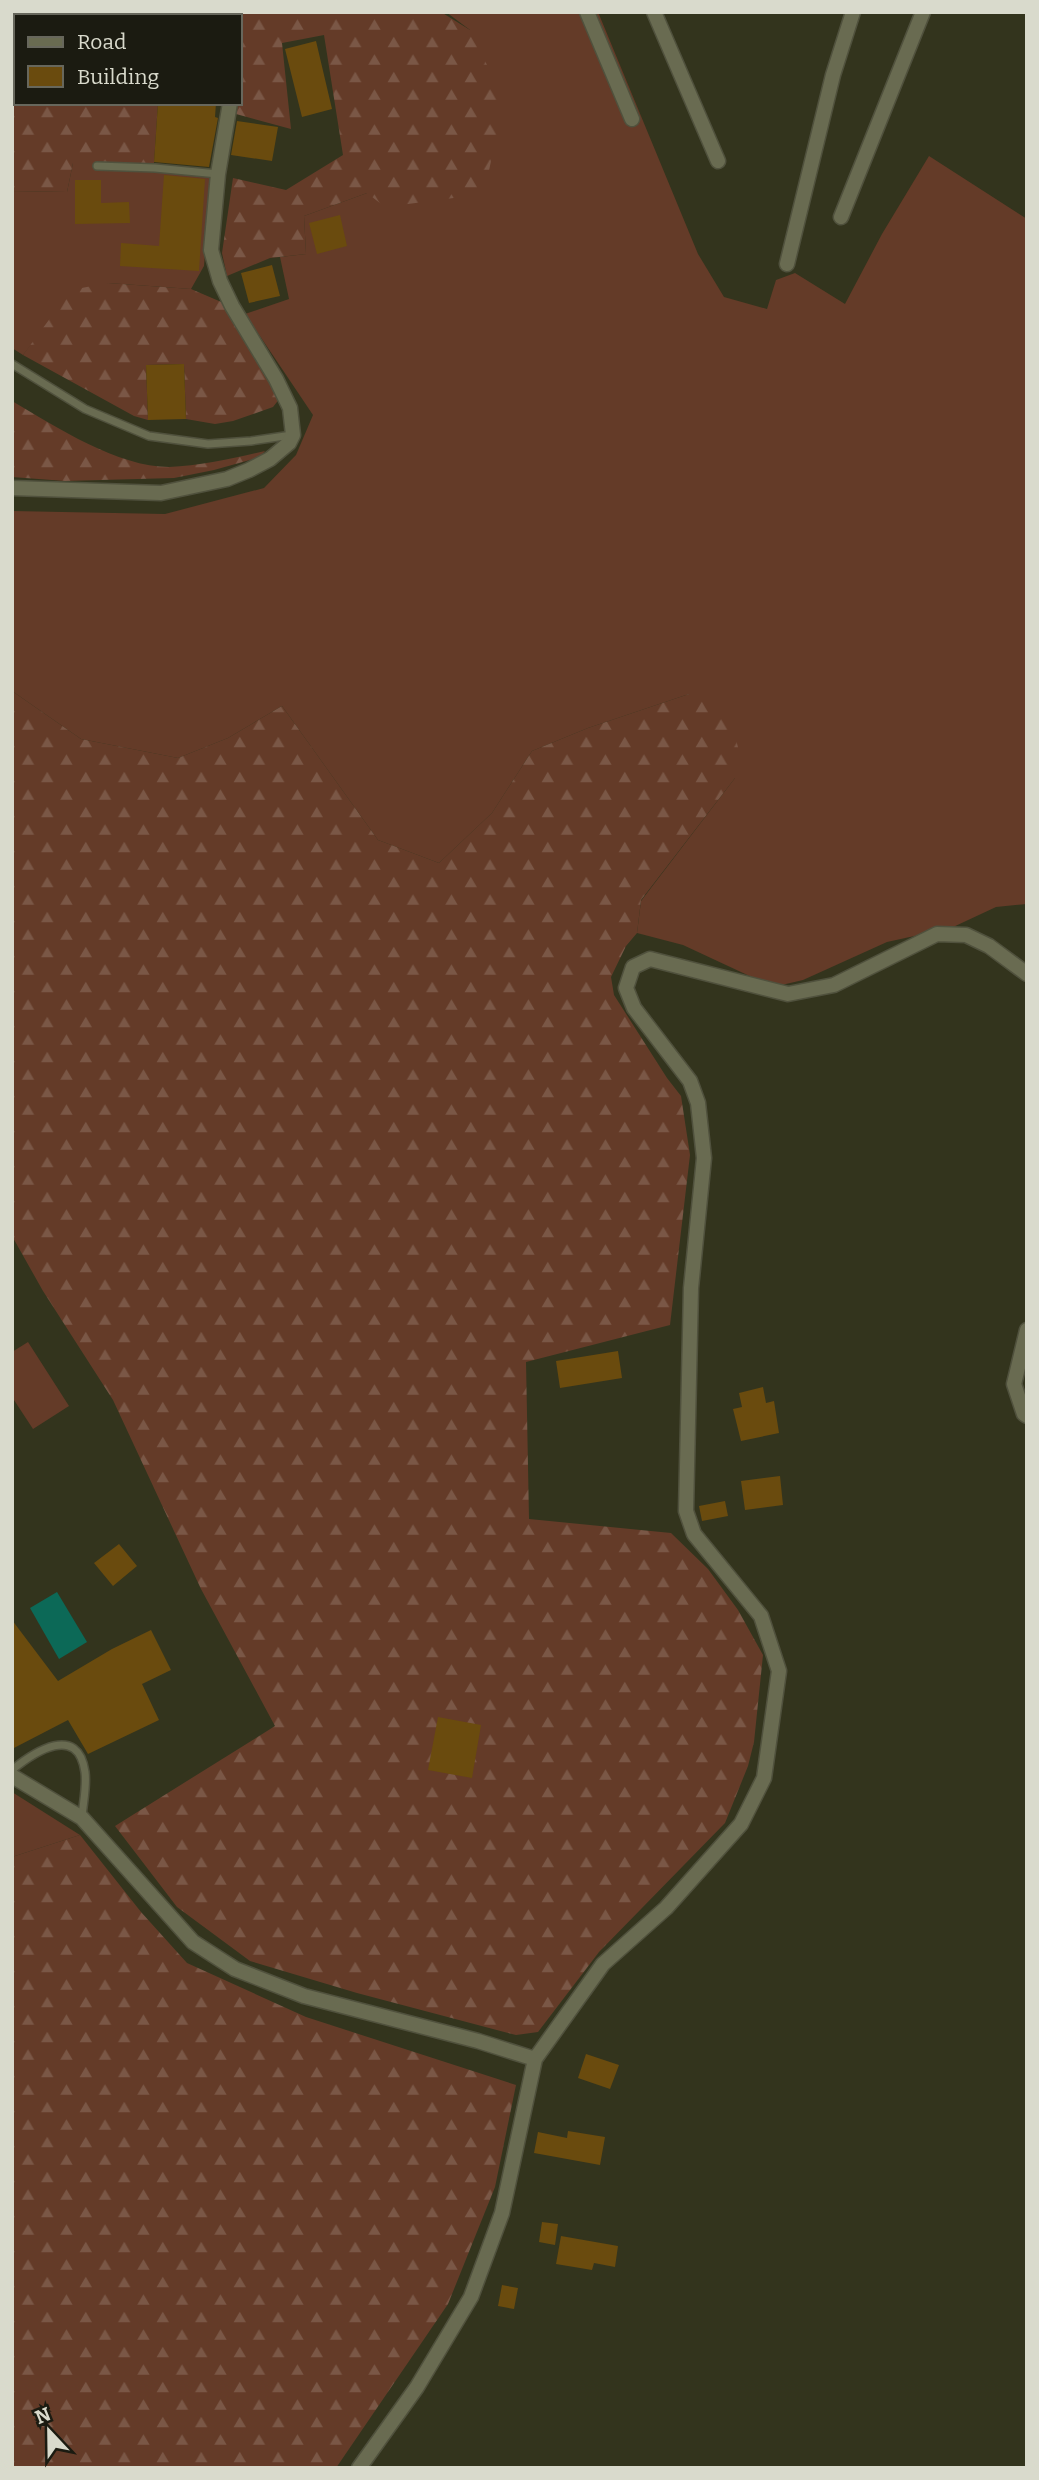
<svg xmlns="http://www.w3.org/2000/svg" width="1039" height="2480" font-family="Bitter,serif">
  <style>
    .grass { fill: #643b28 }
    .forest { fill: url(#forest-firs) }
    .water { fill: #0c6957 }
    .building { fill: #6a4b0e }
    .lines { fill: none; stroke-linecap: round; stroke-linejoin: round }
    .service-casing { stroke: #50513d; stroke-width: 10 }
    .minor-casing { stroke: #50513d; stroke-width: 17 }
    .service { stroke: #696b51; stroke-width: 7 }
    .minor { stroke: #696b51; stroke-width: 14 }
  </style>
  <defs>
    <pattern id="forest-firs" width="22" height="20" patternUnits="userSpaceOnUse" patternTransform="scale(1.75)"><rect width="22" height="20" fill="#643b28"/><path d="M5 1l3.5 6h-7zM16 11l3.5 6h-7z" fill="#7a5746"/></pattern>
  </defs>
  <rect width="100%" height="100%" fill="#33341d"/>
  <path class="grass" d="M 446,12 L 598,12 L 698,254 L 724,297 L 767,309 L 776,280 L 795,273 L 845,304 L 882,234 L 929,156 L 1027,219 L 1027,904 L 996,907 L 951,928 L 887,942 L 803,980 L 773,987 L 683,945 L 637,933 L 641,901 L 735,778 L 689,694 L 588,728 L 532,751 L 492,813 L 439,863 L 378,840 L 282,706 L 228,738 L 178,758 L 81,739 L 12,691 L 12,511 L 165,514 L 264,488 L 296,455 L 313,415 L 245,314 L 289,299 L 280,257 L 306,254 L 304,216 L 367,193 L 470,30 Z
    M 73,163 L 154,163 L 212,170 L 204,266 L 191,289 L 108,283 L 44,329 L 23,355 L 12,348 L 12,191 L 67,192 Z
    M 28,1342 L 69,1406 L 33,1429 L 12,1397 L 12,1352 Z
    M 12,1792 L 80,1835 L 12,1857 Z"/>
  <path class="forest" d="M 12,12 L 224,12 L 224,16 L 16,16 L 16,103 L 158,103 L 154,163 L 73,163 L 67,192 L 12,191 Z
    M 240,12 L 441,12 L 470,30 L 504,100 L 484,194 L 385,207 L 367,193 L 304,216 L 306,254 L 270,258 L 227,276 L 222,253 L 233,178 L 286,190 L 343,155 L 324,35 L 282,43 L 291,129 L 236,114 L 237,103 L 240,103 L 242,71 Z
    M 108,283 L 191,289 L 226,304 L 242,338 L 280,398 L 273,407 L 233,421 L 215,424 L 186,419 L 184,364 L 146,365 L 148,420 L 134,416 L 23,355 L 71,290 Z
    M 12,401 C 56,427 118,467 169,467 C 201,466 234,458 265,451 L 260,457 L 214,470 L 174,478 L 65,481 L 12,477 Z
    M 12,691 L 81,739 L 178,758 L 228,738 L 282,706 L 378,840 L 439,863 L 492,813 L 532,751 L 588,728 L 689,694 L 727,706 L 739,751 L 735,778 L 641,900 L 637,933 L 626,946 L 611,977 L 614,995 L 667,1078 L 681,1096 L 690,1155 L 670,1325 L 526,1362 L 529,1519 L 671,1533 L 708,1569 L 738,1610 L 763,1655 L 754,1742 L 748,1766 L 725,1823 L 599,1952 L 538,2032 L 516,2035 L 357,1993 L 250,1961 L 177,1907 L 115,1826 L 275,1726 L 201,1589 L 113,1400 L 43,1291 L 12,1236 Z
    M 80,1835 L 141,1912 L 187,1963 L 306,2017 L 516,2085 L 495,2187 L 448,2304 L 336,2468 L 12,2468 L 12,1857 Z"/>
  <path class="water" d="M 57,1592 L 87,1642 L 59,1659 L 30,1608 Z"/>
  <path class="building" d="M 316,41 L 332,109 L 302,117 L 285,49 Z
    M 158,103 L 216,103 L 215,117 L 218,118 L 209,167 L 154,162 Z
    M 237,121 L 278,127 L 272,161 L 231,155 Z
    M 164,175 L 205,179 L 199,271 L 120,266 L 121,243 L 159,246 Z
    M 75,180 L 101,180 L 101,203 L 129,202 L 130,223 L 75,224 Z
    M 340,215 L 347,246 L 317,254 L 309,223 Z
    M 272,265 L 280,296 L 249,303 L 241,273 Z
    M 184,364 L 186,419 L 148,420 L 146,365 Z
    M 618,1351 L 622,1378 L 560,1388 L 556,1361 Z
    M 763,1387 L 766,1403 L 774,1401 L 779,1433 L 741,1441 L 733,1409 L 742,1407 L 739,1393 Z
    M 780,1476 L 783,1505 L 745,1510 L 741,1481 Z
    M 725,1501 L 728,1516 L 702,1521 L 699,1506 Z
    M 119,1544 L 137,1566 L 113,1586 L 94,1563 Z
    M 12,1620 L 58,1681 L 112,1649 L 151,1630 L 171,1670 L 142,1684 L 159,1720 L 88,1754 L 68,1720 L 12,1749 Z
    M 438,1717 L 481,1725 L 472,1778 L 428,1770 Z
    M 586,2054 L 619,2065 L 610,2089 L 578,2078 Z
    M 568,2131 L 605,2137 L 600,2165 L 534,2153 L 538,2132 L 567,2138 Z
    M 542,2222 L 558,2224 L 555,2245 L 539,2242 Z
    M 561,2236 L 618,2246 L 615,2267 L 594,2263 L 592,2270 L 556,2264 Z
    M 502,2285 L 518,2288 L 514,2309 L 498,2306 Z"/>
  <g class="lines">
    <defs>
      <path id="service" d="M 97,166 L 155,168 L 218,174
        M 12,364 L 85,409 L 149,436 L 208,444 L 251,441 L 292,435
        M 12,1770 C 34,1752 78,1723 85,1772 C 87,1786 83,1803 82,1817"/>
      <path id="minor" d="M 233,12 L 233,16
        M 587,12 L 632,119
        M 654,12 L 718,161
        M 841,217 L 923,12
        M 787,264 L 833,75 L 853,12
        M 12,488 L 161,493 L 227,479 L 249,470 L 270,459 L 289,443 L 293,435 L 290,408 L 276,379 L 232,306 L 220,281 L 211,250 L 218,174 L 230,103
        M 1027,1330 L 1014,1384 L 1024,1414 L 1027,1416
        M 12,1776 L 82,1818 L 193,1942 L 235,1969 L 304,1996 L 478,2041 L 535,2059
        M 359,2468 L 417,2387 L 471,2297 L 502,2213 L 535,2059 L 603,1964 L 666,1908 L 741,1824 L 764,1778 L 779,1671 L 761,1616 L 694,1534 L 686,1511 L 691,1288 L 704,1158 L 698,1103 L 690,1081 L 634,1008 L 626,988 L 633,967 L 650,959 L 788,994 L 834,985 L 937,934 L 966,935 L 989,946 L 1027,974"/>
    </defs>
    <use href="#service" class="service-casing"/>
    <use href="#minor" class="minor-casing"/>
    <use href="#service" class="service"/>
    <use href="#minor" class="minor"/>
  </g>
  <rect width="1039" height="2480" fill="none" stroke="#d9dacc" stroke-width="28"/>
  <rect x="14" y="14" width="228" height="91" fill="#1b1b11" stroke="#67675c" stroke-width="2"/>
  <rect x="28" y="37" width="35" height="10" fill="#696b51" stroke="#67675c" stroke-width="2"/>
  <text x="77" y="49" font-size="21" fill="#d9dacc">Road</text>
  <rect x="28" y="66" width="35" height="21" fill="#6a4b0e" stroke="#67675c" stroke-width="2"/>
  <text x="77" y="84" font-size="21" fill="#d9dacc">Building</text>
  <g transform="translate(49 2431) rotate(338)" stroke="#1b1b11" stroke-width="5" paint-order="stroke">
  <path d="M0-5L12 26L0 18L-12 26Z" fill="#d9dacc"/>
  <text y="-10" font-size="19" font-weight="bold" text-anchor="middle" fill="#d9dacc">N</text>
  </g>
</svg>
